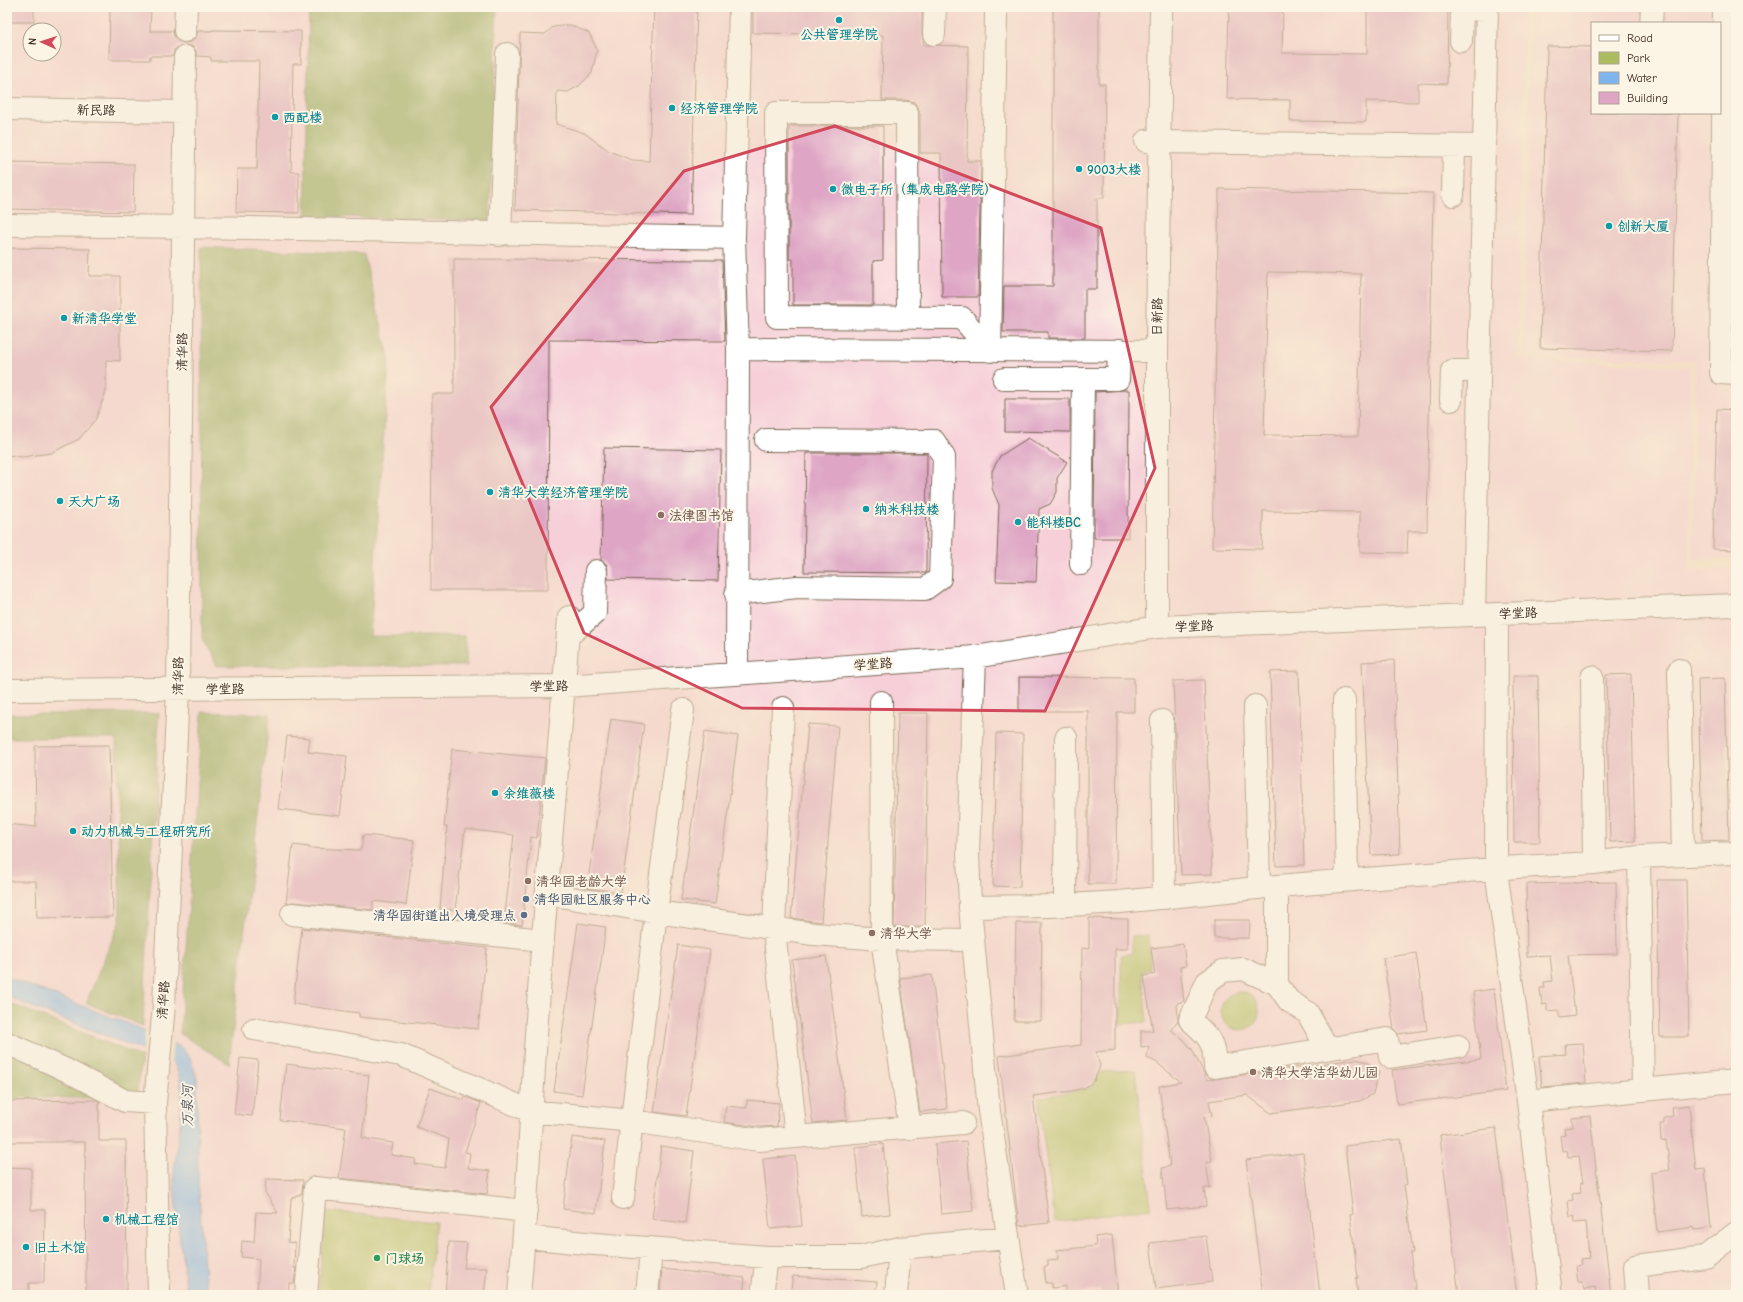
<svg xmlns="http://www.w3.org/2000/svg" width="1743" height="1302" font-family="'Comic Neue','LXGW WenKai TC',sans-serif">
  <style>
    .built { fill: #f6cfd9; fill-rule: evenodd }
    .green { fill: #acbd60; stroke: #74743f }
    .forest { fill: #89a456; stroke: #62673a }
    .water { fill: #7fb5ee; stroke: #5d7086 }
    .pier { fill: #f4e1c5 }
    .building { fill: #dea5c5; fill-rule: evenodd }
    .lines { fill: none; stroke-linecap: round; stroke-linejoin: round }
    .minor-casing { stroke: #7c6a58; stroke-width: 24 }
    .minor { stroke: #fff; stroke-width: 22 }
    .marked { fill: none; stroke: #d1495b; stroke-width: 3; stroke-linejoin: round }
    .culture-dot { fill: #0f9aa8; stroke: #fcf5e5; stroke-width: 1.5 }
    .education-dot { fill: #8d6e63; stroke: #fcf5e5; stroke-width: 1.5 }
    .service-dot { fill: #5c6f8a; stroke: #fcf5e5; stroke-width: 1.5 }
    .leisure-dot { fill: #2e9e5b; stroke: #fcf5e5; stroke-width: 1.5 }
    .labels { text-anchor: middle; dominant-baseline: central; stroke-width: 4; stroke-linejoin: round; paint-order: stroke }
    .culture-label { font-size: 13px; font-weight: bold; fill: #0d838f; stroke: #fcf5e5; text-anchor: start }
    .street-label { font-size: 13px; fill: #3b2a1e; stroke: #fcf5e5 }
    .education-label { font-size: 13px; font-weight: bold; fill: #785e54; stroke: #fcf5e5; text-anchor: start }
    .service-label { font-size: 13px; font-weight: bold; fill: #4e5e75; stroke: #fcf5e5; text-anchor: start }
    .leisure-label { font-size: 13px; font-weight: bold; fill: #27864d; stroke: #fcf5e5; text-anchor: start }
    .water-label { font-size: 14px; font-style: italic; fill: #4f545c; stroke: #fcf5e5 }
  </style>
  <rect width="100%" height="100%" fill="#fcf5e5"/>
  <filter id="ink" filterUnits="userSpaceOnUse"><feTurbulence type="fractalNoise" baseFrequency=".025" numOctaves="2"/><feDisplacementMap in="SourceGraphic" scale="8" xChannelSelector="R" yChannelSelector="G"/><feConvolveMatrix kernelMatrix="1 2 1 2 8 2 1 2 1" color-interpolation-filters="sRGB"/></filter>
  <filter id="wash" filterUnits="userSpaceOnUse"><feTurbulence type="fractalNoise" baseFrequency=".012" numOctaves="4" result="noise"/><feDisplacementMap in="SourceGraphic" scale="16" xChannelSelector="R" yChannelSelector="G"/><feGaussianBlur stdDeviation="0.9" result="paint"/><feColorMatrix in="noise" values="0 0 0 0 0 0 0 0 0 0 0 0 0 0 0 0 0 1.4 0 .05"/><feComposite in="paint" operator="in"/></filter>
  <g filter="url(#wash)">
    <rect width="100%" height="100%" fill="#f4e1c5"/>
    <path class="built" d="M 7,7 L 1524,7 L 1517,358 L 1690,367 L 1689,570 L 1736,569 L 1736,1295 L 7,1295 ZM 30,30 L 54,30 L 54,54 L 30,54 Z
      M 1531,7 L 1736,7 L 1736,559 L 1692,559 L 1695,361 L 1523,356 ZM 1592,23 L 1720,23 L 1720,113 L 1592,113 Z"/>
    <path class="green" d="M 1149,935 L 1150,969 L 1142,972 L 1147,1022 L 1121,1024 L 1121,955 L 1132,954 L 1132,936 Z
      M1221 1011a19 19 0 1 1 38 0a19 19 0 1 1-38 0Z
      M 1135,1070 L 1151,1208 L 1055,1222 L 1038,1098 L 1091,1088 L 1101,1072 Z
      M 326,1211 L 436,1222 L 428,1295 L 318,1295 Z"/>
    <path class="forest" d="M 309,7 L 497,7 L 490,221 L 305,216 Z
      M 201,247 L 364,254 L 389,358 L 370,636 L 465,636 L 467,666 L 217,666 L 202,640 Z
      M 202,712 L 270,714 L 229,1064 L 180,1034 Z
      M 159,713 L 143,1026 L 86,1003 L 120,920 L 116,738 L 7,738 L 7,714 Z
      M 7,1002 L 142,1057 L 137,1097 L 7,1031 Z
      M 7,1047 L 115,1098 L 7,1098 Z"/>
    <path class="water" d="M 7,977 L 134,1026 L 181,1047 L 190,1058 L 197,1078 L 198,1180 L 206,1295 L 187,1295 C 183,1258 176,1220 174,1182 C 173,1147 193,1093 173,1062 L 7,997 Z"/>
    <path class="pier" d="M 145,1029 L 173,1041 L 171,1063 L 143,1053 Z"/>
    <g id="blocks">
      <path class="building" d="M 7,7 L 34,7 L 34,22 L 7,22 Z
        M 110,7 L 151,7 L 150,31 L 173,31 L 174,36 L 178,41 L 184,43 L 191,42 L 196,37 L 198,31 L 212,31 L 212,30 L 301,31 L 301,64 L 293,64 L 291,172 L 299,172 L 299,213 L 236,212 L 237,169 L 257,169 L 259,61 L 211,61 L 211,57 L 197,56 L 196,51 L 192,46 L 185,45 L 179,46 L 174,50 L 173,56 L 150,56 L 150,60 L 109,60 Z
        M 654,7 L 697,7 L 691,215 L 515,210 L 520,33 L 545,34 L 553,27 L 570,25 L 589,33 L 597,50 L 592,73 L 579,86 L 568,92 L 557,91 L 556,124 L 584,133 L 609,151 L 632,160 L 649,161 Z
        M 753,7 L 922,7 L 922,34 L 924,45 L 968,46 L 967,161 L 981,161 L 978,297 L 942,297 L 941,153 L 920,153 L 920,113 L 918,107 L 914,102 L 907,100 L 882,100 L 883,35 L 753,33 Z
        M 1053,7 L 1099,7 L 1099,84 L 1105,84 L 1104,198 L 1097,198 L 1097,289 L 1085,289 L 1085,338 L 1048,338 L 1048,332 L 1003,332 L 1004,286 L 1053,286 Z
        M 1229,7 L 1283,7 L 1282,53 L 1367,54 L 1367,7 L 1448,7 L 1447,84 L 1418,83 L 1418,102 L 1366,101 L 1366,122 L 1290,121 L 1290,100 L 1227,99 Z
        M 1547,46 L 1592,47 L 1592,113 L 1678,113 L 1672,351 L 1540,348 Z
        M 789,126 L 883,126 L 883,260 L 873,261 L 873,305 L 793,305 L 793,259 L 789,259 Z
        M 7,162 L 134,164 L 133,212 L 7,209 Z
        M 1219,189 L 1433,193 L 1427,531 L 1408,531 L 1407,553 L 1360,552 L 1360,512 L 1263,511 L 1262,549 L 1212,548 ZM 1268,272 L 1361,274 L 1358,436 L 1264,435 Z
        M 7,248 L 90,249 L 89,276 L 120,276 L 120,361 L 106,360 L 106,391 L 96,419 L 79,439 L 51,453 L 22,457 L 7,455 Z
        M 454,259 L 722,260 L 725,341 L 549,340 L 548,590 L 431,590 L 432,394 L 454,394 Z
        M 1124,390 L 1129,390 L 1128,538 L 1094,538 L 1095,392 Z
        M 1005,399 L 1070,399 L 1070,432 L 1005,431 Z
        M 1717,409 L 1736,410 L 1736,550 L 1713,549 Z
        M 1028,438 L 1067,462 L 1057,478 L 1057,492 L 1050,504 L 1039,509 L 1036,582 L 996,581 L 999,505 L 992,488 L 992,471 L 1000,456 Z
        M 604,448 L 721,450 L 718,581 L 608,579 L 607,565 L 601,560 Z
        M 806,453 L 927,453 L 926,573 L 804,572 Z
        M 1394,660 L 1400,854 L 1371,855 L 1362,662 Z
        M 1299,671 L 1304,865 L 1276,866 L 1270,672 Z
        M 1631,674 L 1635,841 L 1610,842 L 1606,675 Z
        M 1513,676 L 1538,676 L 1540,842 L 1514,842 Z
        M 1019,677 L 1134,678 L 1134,712 L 1117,712 L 1116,884 L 1088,884 L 1088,711 L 1019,711 Z
        M 1725,678 L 1729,840 L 1702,841 L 1698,679 Z
        M 1204,680 L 1212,874 L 1181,875 L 1173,681 Z
        M 898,713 L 928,713 L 925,927 L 894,927 Z
        M 611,719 L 644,724 L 621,892 L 587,888 Z
        M 808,724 L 838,726 L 821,922 L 791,918 Z
        M 705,731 L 738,736 L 715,904 L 681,900 Z
        M 996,733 L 1023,734 L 1020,887 L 993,886 Z
        M 287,736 L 310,738 L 308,752 L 347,756 L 340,816 L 278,809 Z
        M 109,745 L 113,917 L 37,918 L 36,881 L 9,881 L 7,824 L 36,827 L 35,746 Z
        M 452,749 L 545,758 L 537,838 L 531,837 L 522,925 L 504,923 L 514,835 L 465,829 L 455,910 L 440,909 L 447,827 L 444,827 Z
        M 363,835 L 414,840 L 406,905 L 373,901 L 373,910 L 293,902 L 286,903 L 293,845 L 309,847 L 309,848 L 361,850 Z
        M 1657,880 L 1686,880 L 1689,1037 L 1660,1037 Z
        M 1616,882 L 1617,954 L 1568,955 L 1575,1016 L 1560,1018 L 1558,1010 L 1547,1011 L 1547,1004 L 1542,1005 L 1540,988 L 1545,988 L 1544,982 L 1553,981 L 1550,955 L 1527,956 L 1526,884 Z
        M 1089,918 L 1128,919 L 1128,949 L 1115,949 L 1115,1050 L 1096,1052 L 1100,1066 L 1094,1081 L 1084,1088 L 1072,1091 L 1033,1096 L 1049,1223 L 1019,1226 L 999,1056 L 1081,1045 L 1082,948 L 1089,949 Z
        M 1214,920 L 1250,920 L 1249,938 L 1214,938 Z
        M 578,923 L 606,927 L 582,1095 L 554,1091 Z
        M 1016,923 L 1042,923 L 1041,1021 L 1014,1021 Z
        M 302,928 L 487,948 L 478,1029 L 359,1017 L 359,1013 L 293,1004 Z
        M 1183,944 L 1186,966 L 1180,967 L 1184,1001 L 1177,1003 L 1178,1020 L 1171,1030 L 1182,1038 L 1192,1049 L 1207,1080 L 1356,1059 L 1367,1062 L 1379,1072 L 1373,1094 L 1360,1101 L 1271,1113 L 1247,1095 L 1209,1101 L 1212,1116 L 1204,1117 L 1212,1161 L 1206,1163 L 1210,1188 L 1204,1188 L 1206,1206 L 1167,1210 L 1162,1168 L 1170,1166 L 1159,1086 L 1181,1082 L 1156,1062 L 1147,1058 L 1149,1046 L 1141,1047 L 1141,1031 L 1153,1031 L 1144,976 L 1155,974 L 1151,948 Z
        M 678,945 L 710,950 L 686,1116 L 654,1112 Z
        M 1416,953 L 1427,1030 L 1398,1034 L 1394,1029 L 1383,958 Z
        M 826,956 L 847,1120 L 813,1123 L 792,960 Z
        M 932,975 L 947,1109 L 920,1112 L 900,978 Z
        M 1494,989 L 1506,1091 L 1397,1104 L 1392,1070 L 1481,1059 L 1473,992 Z
        M 1583,1043 L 1586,1083 L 1542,1087 L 1539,1056 L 1566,1054 L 1565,1044 Z
        M 240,1058 L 258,1060 L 252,1116 L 234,1114 Z
        M 286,1064 L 369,1075 L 362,1138 L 393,1143 L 391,1155 L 416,1159 L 415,1164 L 445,1168 L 449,1139 L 416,1127 L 430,1088 L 464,1100 L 465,1097 L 481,1103 L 465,1152 L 470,1153 L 468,1168 L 490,1171 L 487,1194 L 339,1178 L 346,1128 L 280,1120 Z
        M 97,1100 L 99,1101 L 99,1141 L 126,1141 L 127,1295 L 86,1295 L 85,1142 L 7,1142 L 7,1101 Z
        M 747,1100 L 779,1103 L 777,1126 L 759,1127 L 724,1122 L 726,1106 L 747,1108 Z
        M 1689,1105 L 1696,1170 L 1705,1169 L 1711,1228 L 1695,1230 L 1694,1227 L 1657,1232 L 1651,1173 L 1670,1170 L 1666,1140 L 1661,1141 L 1660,1124 L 1664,1124 L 1664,1118 L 1673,1116 L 1672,1107 Z
        M 1590,1116 L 1611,1294 L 1600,1295 L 1596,1295 L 1595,1287 L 1584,1289 L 1583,1282 L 1578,1282 L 1576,1266 L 1581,1265 L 1580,1259 L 1589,1258 L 1586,1222 L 1575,1223 L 1574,1216 L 1570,1217 L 1568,1201 L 1573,1200 L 1572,1194 L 1581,1193 L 1580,1184 L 1583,1183 L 1579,1156 L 1568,1157 L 1567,1150 L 1562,1151 L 1560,1135 L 1565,1134 L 1564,1128 L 1573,1127 L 1572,1118 Z
        M 1496,1128 L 1517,1295 L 1459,1295 L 1440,1135 Z
        M 572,1137 L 605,1141 L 596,1213 L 563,1209 Z
        M 1401,1139 L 1407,1184 L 1404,1185 L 1413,1253 L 1410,1253 L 1416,1295 L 1358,1295 L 1356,1278 L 1358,1278 L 1350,1215 L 1353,1214 L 1345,1146 Z
        M 966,1141 L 973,1211 L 941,1214 L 935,1144 Z
        M 883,1144 L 890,1214 L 862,1217 L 855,1147 Z
        M 661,1146 L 694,1151 L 685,1223 L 652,1219 Z
        M 1303,1153 L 1320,1295 L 1263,1295 L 1246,1160 Z
        M 795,1156 L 802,1226 L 770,1229 L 763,1159 Z
        M 7,1167 L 31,1168 L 31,1210 L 45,1210 L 44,1283 L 29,1283 L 29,1295 L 7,1295 Z
        M 266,1179 L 303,1180 L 302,1194 L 291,1199 L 288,1242 L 295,1243 L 294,1268 L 296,1268 L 294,1283 L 289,1283 L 288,1295 L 257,1295 L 259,1259 L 241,1257 L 242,1241 L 254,1242 L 256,1212 L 278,1213 L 265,1192 Z
        M 1112,1235 L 1118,1295 L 1100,1295 L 1100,1290 L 1066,1294 L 1066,1286 L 1052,1288 L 1052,1283 L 1046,1283 L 1044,1267 L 1048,1266 L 1048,1260 L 1058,1259 L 1057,1250 L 1096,1246 L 1095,1237 Z
        M 1206,1236 L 1212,1282 L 1156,1289 L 1150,1243 Z
        M 449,1242 L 467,1243 L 464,1268 L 487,1268 L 484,1295 L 445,1295 Z
        M 662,1269 L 745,1278 L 743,1295 L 660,1295 Z
        M 793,1276 L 877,1282 L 875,1295 L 790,1295 Z"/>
    </g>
  </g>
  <g filter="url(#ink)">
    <use href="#blocks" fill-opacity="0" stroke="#7c6a58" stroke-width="1"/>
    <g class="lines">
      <defs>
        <path id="minor" d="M 740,7 L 734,238 L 738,349 L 1157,351
          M 1736,9 L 1724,9 L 1721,373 L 1736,374
          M 1651,23 L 1652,7
          M 185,31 L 186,7
          M 934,34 L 935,7
          M 1461,41 L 1462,9 L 1486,10
          M 7,109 L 184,112
          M 1146,141 L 1159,142 L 1483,146
          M 1453,195 L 1454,146
          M 7,225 C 249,226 491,234 734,238
          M 500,235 L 507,54
          M 908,317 L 907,113 L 776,113 L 777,317 L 962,318 L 990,351
          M 990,351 L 996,14
          M 1004,379 L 1118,379 L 1119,350
          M 1451,400 L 1452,371 L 1478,371
          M 1081,564 L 1083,379
          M 736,594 L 797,587 L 925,589 L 940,578 L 944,457 L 934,441 L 766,440
          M 1497,614 L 1496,870 L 1528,1101 L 1551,1295
          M 1474,615 L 1487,7
          M 1157,627 L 1157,351 L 1161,7
          M 568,636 L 595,613 L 596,571
          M 975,657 L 968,852 L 970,907 L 989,1111 L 1017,1295
          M 1679,670 L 1683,855
          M 737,674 L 738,349
          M 1592,677 L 1594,863
          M 7,690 L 565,686 L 975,657 L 1157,627 L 1736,605
          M 1344,700 L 1347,880
          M 881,702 L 882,939 L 910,1128
          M 1255,706 L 1259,888
          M 783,708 L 774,929 L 796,1137
          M 1162,721 L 1164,898
          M 1639,857 L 1643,1090
          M 1277,886 L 1277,984 L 1243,969 L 1223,971 L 1207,982 L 1190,1020 C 1209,1037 1214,1040 1215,1067 L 1387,1039 L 1390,1057 L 1458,1046
          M 547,894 L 656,912 L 814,934 L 882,939 L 972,940
          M 1065,905 L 1066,738
          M 970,907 L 1051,906 L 1120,902 L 1277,886 L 1518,867 L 1594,863 L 1639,857 L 1736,853
          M 292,914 L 543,940
          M 1277,984 L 1289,1001 L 1307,1012 L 1320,1035 L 1326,1049
          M 254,1029 L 401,1055 L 530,1111 L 632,1121 L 759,1140 L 963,1123
          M 7,1043 L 64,1069 L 125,1101 L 155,1103
          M 1528,1101 L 1736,1081
          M 623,1198 L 656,912 L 683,710
          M 525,1237 L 595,1244 L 767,1257 L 861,1257 L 900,1248 L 1008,1238
          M 159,1295 L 155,1103 L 164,1005 L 178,690 L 185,57
          M 306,1295 L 315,1188 L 526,1211
          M 519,1295 C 528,1199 531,1102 538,1005 C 547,876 560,747 569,617
          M 647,1295 L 651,1249
          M 762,1295 L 767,1257
          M 896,1295 L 900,1248
          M 1637,1295 L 1635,1266 L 1705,1257 L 1736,1233"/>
      </defs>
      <use href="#minor" class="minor-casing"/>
      <use href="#minor" class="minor"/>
    </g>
  </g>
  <path d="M0 0H1743V1302H0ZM 835,126 L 1101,228 L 1155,468 L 1045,711 L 742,708 L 584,633 L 491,407 L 684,171 Z" fill="#f4e1c5" fill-opacity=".55" fill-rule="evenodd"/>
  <path class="marked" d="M 835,126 L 1101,228 L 1155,468 L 1045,711 L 742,708 L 584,633 L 491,407 L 684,171 Z"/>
  <g class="culture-dot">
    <circle cx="839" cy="20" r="4"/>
    <circle cx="672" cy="108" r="4"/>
    <circle cx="275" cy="117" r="4"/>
    <circle cx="1079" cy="169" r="4"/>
    <circle cx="833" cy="189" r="4"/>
    <circle cx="1609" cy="226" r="4"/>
    <circle cx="64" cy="318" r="4"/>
    <circle cx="490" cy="492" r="4"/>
    <circle cx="60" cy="501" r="4"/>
    <circle cx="866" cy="509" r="4"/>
    <circle cx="1018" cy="522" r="4"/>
    <circle cx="495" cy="793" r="4"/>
    <circle cx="73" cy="831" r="4"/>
    <circle cx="106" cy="1219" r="4"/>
    <circle cx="26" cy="1247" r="4"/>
  </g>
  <g class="education-dot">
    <circle cx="661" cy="515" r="4"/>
    <circle cx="528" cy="881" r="4"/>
    <circle cx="872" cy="933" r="4"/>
    <circle cx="1253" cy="1072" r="4"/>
  </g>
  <g class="service-dot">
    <circle cx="526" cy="899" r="4"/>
    <circle cx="524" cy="915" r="4"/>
  </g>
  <circle class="leisure-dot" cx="377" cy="1258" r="4"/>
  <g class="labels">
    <g class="culture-label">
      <text x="839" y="34" text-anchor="middle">公共管理学院</text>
      <text x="680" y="108">经济管理学院</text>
      <text x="283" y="117">西配楼</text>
      <text x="1087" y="169">9003大楼</text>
      <text x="841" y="189">微电子所（集成电路学院）</text>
      <text x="1617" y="226">创新大厦</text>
      <text x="72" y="318">新清华学堂</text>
      <text x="498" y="492">清华大学经济管理学院</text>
      <text x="68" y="501">天大广场</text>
      <text x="874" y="509">纳米科技楼</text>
      <text x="1026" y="522">能科楼BC</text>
      <text x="503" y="793">余维薇楼</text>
      <text x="81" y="831">动力机械与工程研究所</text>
      <text x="114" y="1219">机械工程馆</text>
      <text x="34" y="1247">旧土木馆</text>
    </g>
    <g class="street-label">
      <text transform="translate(96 110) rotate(1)">新民路</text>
      <text transform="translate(1157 317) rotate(-89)">日新路</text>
      <text transform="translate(182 352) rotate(-89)">清华路</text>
      <text transform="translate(1518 613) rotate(-2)">学堂路</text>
      <text transform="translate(1194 626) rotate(-2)">学堂路</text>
      <text transform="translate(873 664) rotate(-4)">学堂路</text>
      <text transform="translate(178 676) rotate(-89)">清华路</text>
      <text transform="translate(549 686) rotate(-1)">学堂路</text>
      <text transform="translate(225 689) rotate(-1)">学堂路</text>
      <text transform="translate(163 1000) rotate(-86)">清华路</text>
    </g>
    <g class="education-label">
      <text x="669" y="515">法律图书馆</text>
      <text x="536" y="881">清华园老龄大学</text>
      <text x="880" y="933">清华大学</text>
      <text x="1261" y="1072">清华大学洁华幼儿园</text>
    </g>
    <g class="service-label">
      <text x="534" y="899">清华园社区服务中心</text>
      <text x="516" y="915" text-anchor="end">清华园街道出入境受理点</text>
    </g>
    <g class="leisure-label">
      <text x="385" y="1258">门球场</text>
    </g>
    <g class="water-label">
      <text transform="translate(187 1106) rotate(-90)">万泉河</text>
    </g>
  </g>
  <rect width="1743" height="1302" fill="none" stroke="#fcf5e5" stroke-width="24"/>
  <rect x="1591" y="22" width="130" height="92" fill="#fcf5e5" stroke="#afa495"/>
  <rect x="1599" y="35" width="20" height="6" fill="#ffffff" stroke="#afa495"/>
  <text x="1627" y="42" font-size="12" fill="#3b2a1e">Road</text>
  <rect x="1599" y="52" width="20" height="12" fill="#acbd60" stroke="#afa495"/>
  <text x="1627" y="62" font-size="12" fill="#3b2a1e">Park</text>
  <rect x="1599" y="72" width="20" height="12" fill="#7fb5ee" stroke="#afa495"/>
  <text x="1627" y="82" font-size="12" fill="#3b2a1e">Water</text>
  <rect x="1599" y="92" width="20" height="12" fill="#dea5c5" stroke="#afa495"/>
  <text x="1627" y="102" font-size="12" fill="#3b2a1e">Building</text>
  <g transform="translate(42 42) rotate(273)"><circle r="19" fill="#fcf5e5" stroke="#afa495"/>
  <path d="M0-3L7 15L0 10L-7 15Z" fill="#d1495b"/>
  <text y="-6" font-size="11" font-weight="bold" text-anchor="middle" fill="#3b2a1e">N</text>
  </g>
</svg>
